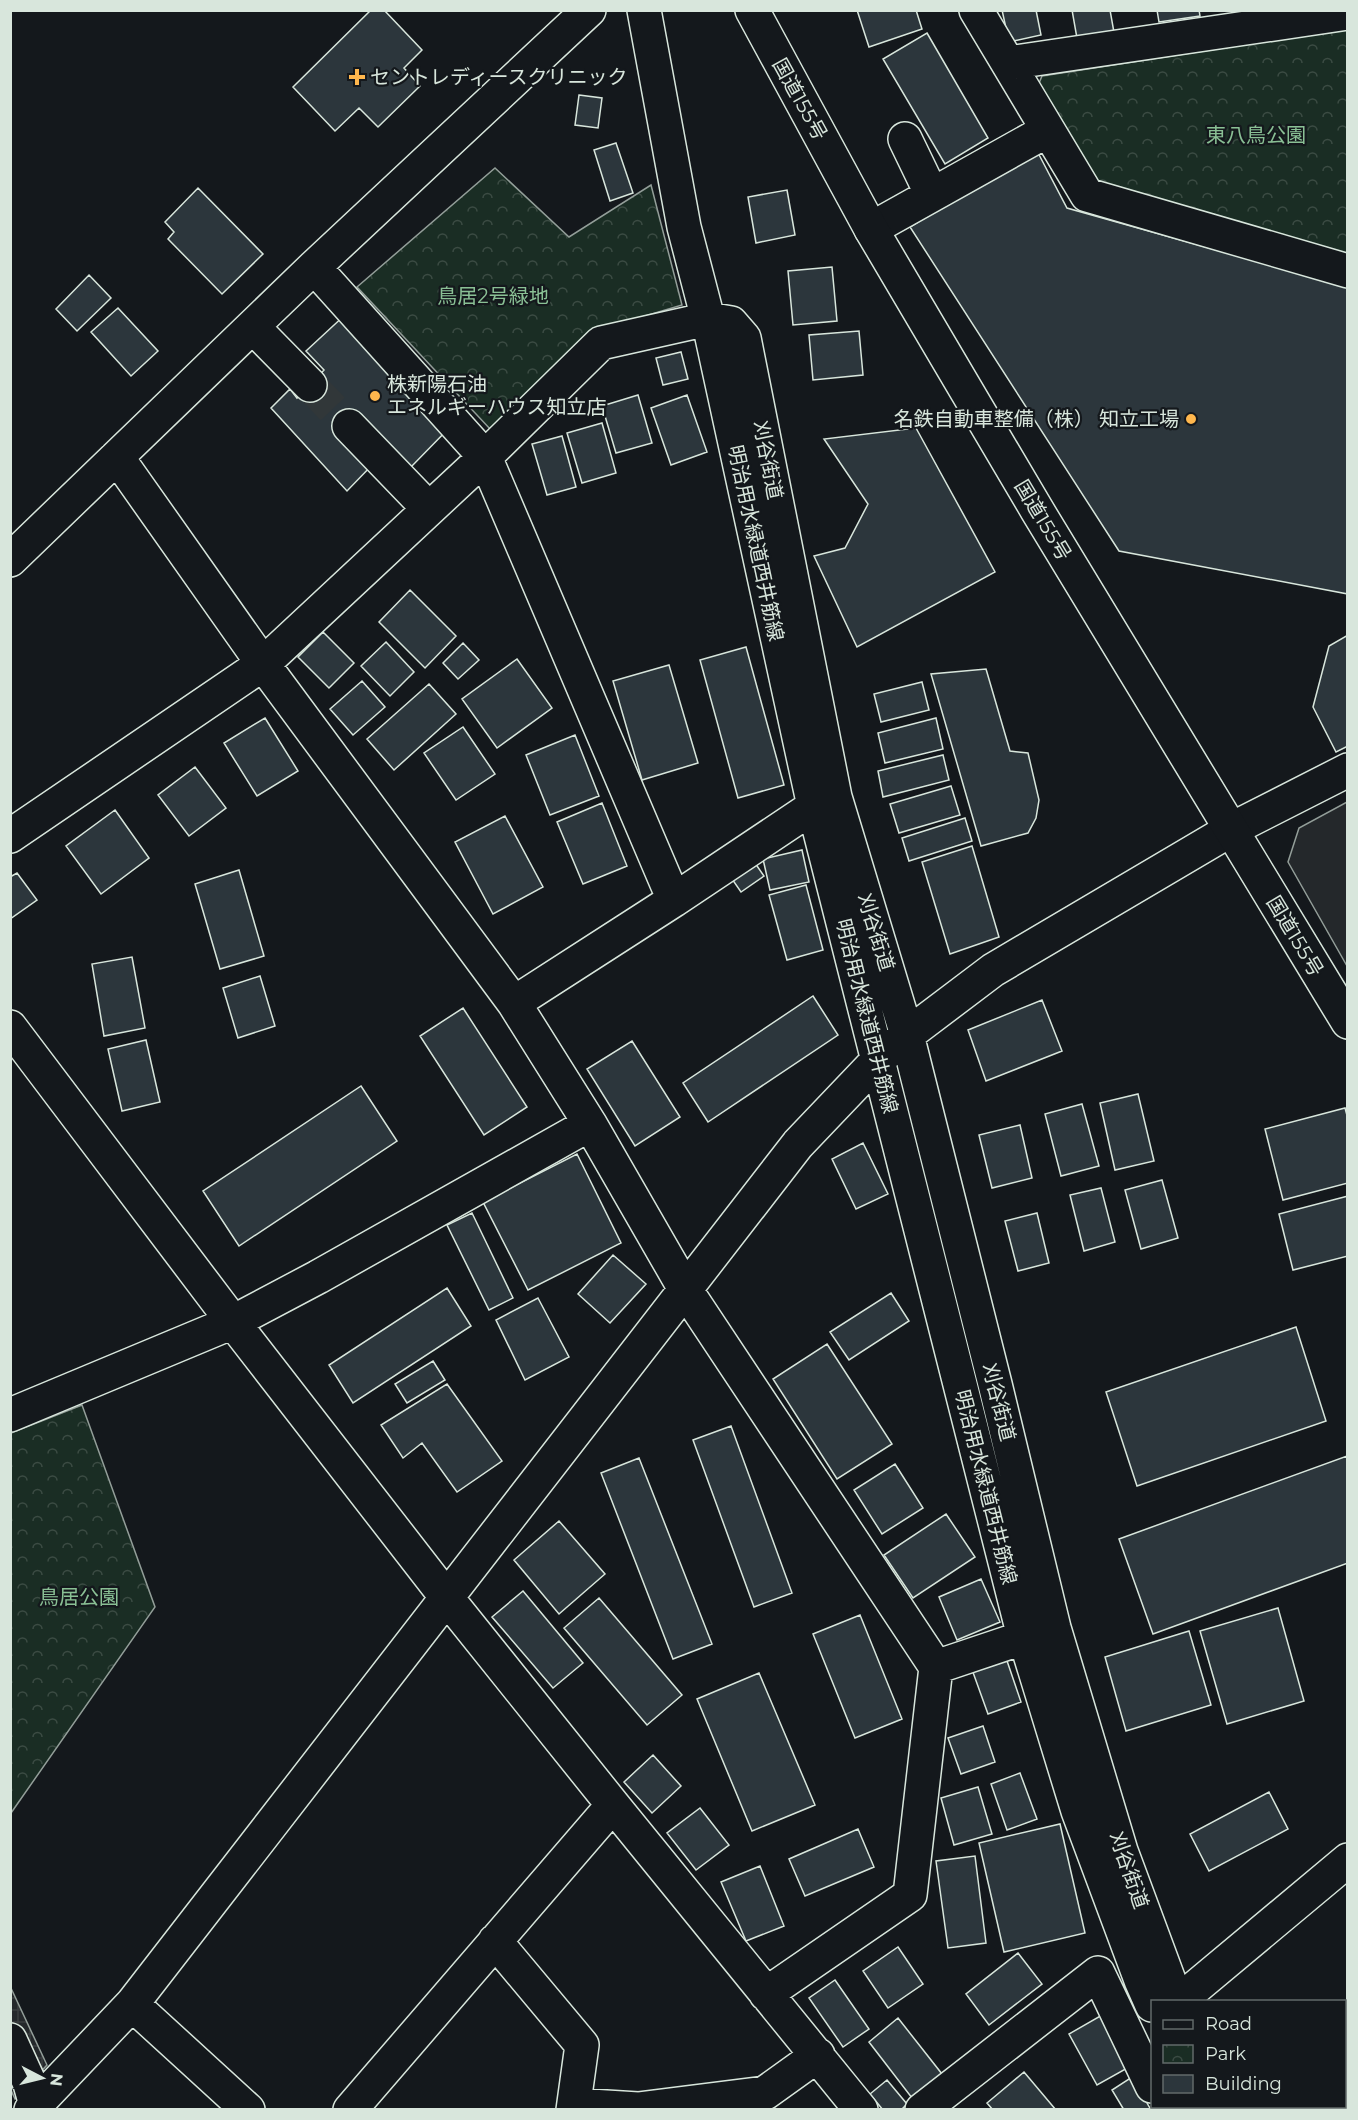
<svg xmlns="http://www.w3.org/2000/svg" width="1358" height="2120" font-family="Montserrat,'Noto Sans JP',sans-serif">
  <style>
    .park { fill: url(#park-crowns); stroke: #939e99; stroke-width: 1.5 }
    .parking { fill: #24282b; stroke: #939e99; stroke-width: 1.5 }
    .plaza { fill: url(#plaza-grid); stroke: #939e99; stroke-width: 1.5 }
    .building { fill: #2c363c; stroke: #d8e6dc; stroke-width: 1.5 }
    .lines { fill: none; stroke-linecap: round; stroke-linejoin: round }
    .minor-tunnel { stroke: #313739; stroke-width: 33; stroke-dasharray: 33 16; stroke-linecap: butt }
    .minor-casing { stroke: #d8e6dc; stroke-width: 36 }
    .highway-casing { stroke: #d8e6dc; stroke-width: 36 }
    .minor { stroke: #14181c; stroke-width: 33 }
    .highway { stroke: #14181c; stroke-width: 33 }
    .poi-dot { fill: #ffb74d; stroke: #14181c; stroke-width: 2 }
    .labels { text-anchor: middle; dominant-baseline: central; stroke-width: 4.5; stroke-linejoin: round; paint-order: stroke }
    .poi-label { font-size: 20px; fill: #d8e6dc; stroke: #14181c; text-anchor: start }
    .street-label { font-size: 20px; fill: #d8e6dc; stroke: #14181c }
    .park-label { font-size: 20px; fill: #8ac095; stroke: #14181c }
  </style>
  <defs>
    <pattern id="park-crowns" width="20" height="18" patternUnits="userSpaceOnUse" patternTransform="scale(1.5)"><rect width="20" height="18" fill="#1a2d24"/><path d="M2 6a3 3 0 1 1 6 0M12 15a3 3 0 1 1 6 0" fill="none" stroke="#3b4b43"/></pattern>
    <pattern id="plaza-grid" width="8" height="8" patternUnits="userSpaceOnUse" patternTransform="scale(1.5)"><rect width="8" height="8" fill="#24282b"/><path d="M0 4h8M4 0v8" fill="none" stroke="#393d3f"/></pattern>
  </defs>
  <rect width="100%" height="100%" fill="#14181c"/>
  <path class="park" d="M 1347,29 L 1347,257 L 1104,187 L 1092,179 L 1037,88 L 1042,76 Z
    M 495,168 L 569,237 L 651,185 L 682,305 L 595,331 L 491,430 L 357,287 Z
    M 82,1405 L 155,1607 L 11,1813 L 11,1433 Z"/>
  <path class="parking" d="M 1347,802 L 1347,966 L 1288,862 L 1299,828 Z"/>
  <path class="plaza" d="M 10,1986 L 47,2065 L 15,2099 L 10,2088 Z"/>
  <path class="building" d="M 371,10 L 384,10 L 422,50 L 404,68 L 420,86 L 378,127 L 359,108 L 335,131 L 293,87 Z
    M 857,10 L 916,10 L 922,29 L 869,47 Z
    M 1002,10 L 1036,10 L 1041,35 L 1009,42 Z
    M 1072,10 L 1110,10 L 1115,38 L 1078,44 Z
    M 1157,10 L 1199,10 L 1200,16 L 1159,22 Z
    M 927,33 L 988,138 L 945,164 L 883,59 Z
    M 579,95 L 602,98 L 598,128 L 575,125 Z
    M 616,143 L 633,193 L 610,201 L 594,150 Z
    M 1036,149 L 1067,208 L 1348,287 L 1348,594 L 1119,551 L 910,227 Z
    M 198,188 L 263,254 L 222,294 L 168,239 L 174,232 L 165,222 Z
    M 787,190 L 795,235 L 756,243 L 748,197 Z
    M 832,267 L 837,321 L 793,325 L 788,271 Z
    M 89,275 L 111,298 L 77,331 L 56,309 Z
    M 118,308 L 158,351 L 131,376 L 91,332 Z
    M 347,313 L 452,425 L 410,468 L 374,463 L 347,491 L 271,408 L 290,389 L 297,398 L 324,370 L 306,351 Z
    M 859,331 L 863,375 L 813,380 L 809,335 Z
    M 681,352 L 688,379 L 663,385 L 656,358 Z
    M 638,395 L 652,443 L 616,453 L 602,406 Z
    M 687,395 L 707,452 L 671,465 L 651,408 Z
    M 602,423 L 616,473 L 582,483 L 567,433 Z
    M 916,428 L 995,572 L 857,647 L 814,556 L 845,548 L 868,504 L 824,439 Z
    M 562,436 L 576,487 L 547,495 L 532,444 Z
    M 410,590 L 456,636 L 425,668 L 379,622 Z
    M 323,632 L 354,663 L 329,688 L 298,657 Z
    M 1348,635 L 1348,746 L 1336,752 L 1313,707 L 1329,646 Z
    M 386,642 L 414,672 L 390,696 L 361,666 Z
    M 463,643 L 479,660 L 458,679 L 443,663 Z
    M 746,647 L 784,785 L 738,798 L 700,660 Z
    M 517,659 L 552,708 L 497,748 L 462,699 Z
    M 669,665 L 698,763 L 642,780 L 613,681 Z
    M 986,669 L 1010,751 L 1028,753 L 1039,800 L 1036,818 L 1028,833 L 981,846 L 931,674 Z
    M 362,681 L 385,707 L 353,735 L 330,709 Z
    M 922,682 L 929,710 L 881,722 L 874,694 Z
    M 429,684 L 456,714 L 394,770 L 367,739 Z
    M 265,718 L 298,771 L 257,796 L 224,743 Z
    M 936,718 L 943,749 L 885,763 L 878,733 Z
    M 463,727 L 495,774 L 456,800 L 424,753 Z
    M 575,735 L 599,796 L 550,815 L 526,755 Z
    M 943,755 L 949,780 L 883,797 L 878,771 Z
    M 195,767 L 226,808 L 189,836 L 158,795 Z
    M 951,786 L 960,815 L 899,833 L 890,804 Z
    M 602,803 L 627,866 L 583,884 L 557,822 Z
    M 115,810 L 149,858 L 101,894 L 66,846 Z
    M 505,816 L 543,887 L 493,914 L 455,842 Z
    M 965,818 L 972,841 L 909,861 L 902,838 Z
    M 972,846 L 999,937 L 950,954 L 922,862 Z
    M 802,850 L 809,882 L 770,890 L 763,859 Z
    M 755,863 L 764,876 L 741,892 L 732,879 Z
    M 239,870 L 264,956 L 220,969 L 195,884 Z
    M 17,873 L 37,900 L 10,919 L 10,877 Z
    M 806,885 L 823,950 L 787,960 L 769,895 Z
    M 132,957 L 145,1028 L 104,1036 L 92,964 Z
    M 260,976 L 275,1026 L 238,1038 L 223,988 Z
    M 813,996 L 838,1035 L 708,1122 L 683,1083 Z
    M 1042,1000 L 1062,1051 L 986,1081 L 968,1030 Z
    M 463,1008 L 527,1107 L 484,1135 L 420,1036 Z
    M 146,1040 L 160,1102 L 122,1111 L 108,1049 Z
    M 632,1041 L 680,1117 L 635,1146 L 587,1069 Z
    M 361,1086 L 397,1141 L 239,1246 L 203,1191 Z
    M 1138,1094 L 1154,1161 L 1115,1170 L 1100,1103 Z
    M 1082,1104 L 1099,1166 L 1061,1176 L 1045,1114 Z
    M 1345,1108 L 1348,1119 L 1348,1183 L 1283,1200 L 1265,1129 Z
    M 1020,1125 L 1032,1178 L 992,1188 L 979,1135 Z
    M 863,1143 L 888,1194 L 856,1209 L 832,1159 Z
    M 577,1154 L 621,1243 L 528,1290 L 483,1202 Z
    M 1162,1180 L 1178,1238 L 1141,1249 L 1125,1190 Z
    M 1101,1188 L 1115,1242 L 1084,1251 L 1070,1195 Z
    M 1348,1196 L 1348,1256 L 1293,1270 L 1279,1214 Z
    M 472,1213 L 513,1298 L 489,1310 L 447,1225 Z
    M 1037,1213 L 1049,1263 L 1018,1271 L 1005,1221 Z
    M 613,1255 L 646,1284 L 610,1323 L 578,1294 Z
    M 447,1288 L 471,1326 L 353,1403 L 329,1365 Z
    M 891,1293 L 909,1321 L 849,1360 L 830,1332 Z
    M 538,1298 L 569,1357 L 525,1380 L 496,1320 Z
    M 1296,1327 L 1326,1421 L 1137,1486 L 1106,1392 Z
    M 827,1344 L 892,1444 L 837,1479 L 773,1379 Z
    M 433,1361 L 445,1380 L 407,1403 L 395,1384 Z
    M 447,1384 L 502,1461 L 457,1492 L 422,1443 L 403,1458 L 381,1425 Z
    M 731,1426 L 792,1593 L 754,1607 L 693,1440 Z
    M 1347,1456 L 1348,1563 L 1153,1634 L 1119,1539 Z
    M 639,1458 L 712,1644 L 673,1659 L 601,1473 Z
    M 895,1464 L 923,1508 L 882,1534 L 854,1490 Z
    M 946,1514 L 975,1557 L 913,1598 L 884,1555 Z
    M 559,1521 L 605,1574 L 559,1614 L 514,1560 Z
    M 981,1579 L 1000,1622 L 957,1640 L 939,1597 Z
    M 523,1591 L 583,1663 L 553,1688 L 492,1617 Z
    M 599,1598 L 682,1695 L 647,1725 L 564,1628 Z
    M 1278,1608 L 1304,1701 L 1227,1724 L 1200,1631 Z
    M 860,1615 L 902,1719 L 855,1738 L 813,1634 Z
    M 1189,1631 L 1211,1705 L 1126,1731 L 1105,1657 Z
    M 1004,1652 L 1021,1702 L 988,1714 L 970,1664 Z
    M 759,1673 L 815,1805 L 752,1831 L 697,1699 Z
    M 983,1726 L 995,1762 L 961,1774 L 948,1738 Z
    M 653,1755 L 681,1786 L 652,1813 L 624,1782 Z
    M 1020,1773 L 1037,1819 L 1007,1830 L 991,1784 Z
    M 978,1787 L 992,1834 L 954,1845 L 941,1798 Z
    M 1269,1792 L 1288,1829 L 1209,1871 L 1190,1834 Z
    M 700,1808 L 729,1845 L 696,1870 L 667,1833 Z
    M 1060,1824 L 1085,1933 L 1004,1952 L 979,1843 Z
    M 858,1829 L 874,1867 L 805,1896 L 789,1859 Z
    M 975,1856 L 986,1943 L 948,1948 L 936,1861 Z
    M 760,1866 L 784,1926 L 746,1941 L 721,1882 Z
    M 898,1947 L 923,1984 L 888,2008 L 863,1971 Z
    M 1018,1953 L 1042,1984 L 989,2025 L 966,1994 Z
    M 835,1980 L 869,2029 L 843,2047 L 809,1998 Z
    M 1102,2015 L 1131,2066 L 1097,2085 L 1069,2034 Z
    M 898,2018 L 942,2074 L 912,2098 L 869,2042 Z
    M 1024,2072 L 1056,2110 L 993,2110 L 987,2103 Z
    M 1132,2077 L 1151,2110 L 1124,2110 L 1112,2090 Z
    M 887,2080 L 907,2104 L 901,2110 L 883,2110 L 870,2094 Z
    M 1299,2106 L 1335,2106 L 1331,2110 L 1302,2110 Z"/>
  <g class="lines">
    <path class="minor-tunnel" d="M 310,385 L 349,426"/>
    <defs>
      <path id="minor" d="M 644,10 L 684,227 L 708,319 L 817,820 L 1021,1625 L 1078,1811 L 1141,1980 L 1152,2005
        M 976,10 L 1087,195 L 1348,271
        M 1008,63 L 1348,13
        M 905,139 L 932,195
        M 871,229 L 1048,130
        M 314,267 L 485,457 L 601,343 L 708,319 L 731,323 L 744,338 L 835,797 L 907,1035 L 995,1384 L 1054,1628 L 1121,1851 L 1177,2002
        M 253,327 L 310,385
        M 349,426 L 429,509
        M 117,457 L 263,664 L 514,1003 L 590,1124 L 685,1289 L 936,1667 L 910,1895 L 766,1994
        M 10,560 L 314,267 L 589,10
        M 10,836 L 263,664 L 485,457 L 674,900 L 810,809 L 831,799
        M 514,1003 L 674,900
        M 10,1027 L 233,1322 L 447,1598 L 613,1805 L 861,2110
        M 10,1415 L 233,1322 L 318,1277 L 590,1124
        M 936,1667 L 1046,1630
        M 495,1941 L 582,2045 L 573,2110
        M 1178,2002 L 1348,1860
        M 132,2004 L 248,2110
        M 10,2040 L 30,2084 L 36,2105
        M 574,2105 L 638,2109 L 765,2093 L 818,2055
        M 1199,2106 L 1201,2110
        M 1227,2106 L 1228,2110
        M 31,2110 L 132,2004 L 798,1144 L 879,1059 L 907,1035 L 993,970 L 1232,829 L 1348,770
        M 350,2110 L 613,1805
        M 922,2110 L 1098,1973 L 1152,2086"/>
      <path id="highway" d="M 752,10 L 871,229 L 1037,510 L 1348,1022"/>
    </defs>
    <use href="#minor" class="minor-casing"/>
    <use href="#highway" class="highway-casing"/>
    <use href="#minor" class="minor"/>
    <use href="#highway" class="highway"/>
  </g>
  <g class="poi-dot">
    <path d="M354 68h6v6h6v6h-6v6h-6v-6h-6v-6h6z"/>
    <circle cx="375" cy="396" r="6"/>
    <circle cx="1191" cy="419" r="6"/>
  </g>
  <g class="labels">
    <g class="poi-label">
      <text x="370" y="77">セントレディースクリニック</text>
      <text x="387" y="384">株新陽石油<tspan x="387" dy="23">エネルギーハウス知立店</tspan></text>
      <text x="1179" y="419" text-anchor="end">名鉄自動車整備（株） 知立工場</text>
    </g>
    <g class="street-label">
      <text transform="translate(800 99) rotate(61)">国道155号</text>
      <text transform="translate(768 460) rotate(79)">刈谷街道</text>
      <text transform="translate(1043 520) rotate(59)">国道155号</text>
      <text transform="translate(756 543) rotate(78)">明治用水緑道西井筋線</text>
      <text transform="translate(876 932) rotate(73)">刈谷街道</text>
      <text transform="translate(1295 936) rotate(59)">国道155号</text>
      <text transform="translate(867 1016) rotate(76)">明治用水緑道西井筋線</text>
      <text transform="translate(999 1402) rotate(76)">刈谷街道</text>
      <text transform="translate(986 1487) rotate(76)">明治用水緑道西井筋線</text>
      <text transform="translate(1129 1870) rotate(71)">刈谷街道</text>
    </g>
    <g class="park-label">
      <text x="1256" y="135">東八鳥公園</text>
      <text x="493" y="296">鳥居2号緑地</text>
      <text x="79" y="1597">鳥居公園</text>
    </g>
  </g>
  <rect width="1358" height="2120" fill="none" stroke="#d8e6dc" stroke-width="24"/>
  <rect x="1151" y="2000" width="195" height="108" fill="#14181c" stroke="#626a69" stroke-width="1.5"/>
  <rect x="1163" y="2020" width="30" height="9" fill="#14181c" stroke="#626a69" stroke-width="1.5"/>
  <text x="1205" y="2030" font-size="18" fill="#d8e6dc">Road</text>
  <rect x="1163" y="2045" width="30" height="18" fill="url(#park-crowns)" stroke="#626a69" stroke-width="1.5"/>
  <text x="1205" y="2060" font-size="18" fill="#d8e6dc">Park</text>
  <rect x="1163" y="2075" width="30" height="18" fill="#2c363c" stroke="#626a69" stroke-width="1.5"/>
  <text x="1205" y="2090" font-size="18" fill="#d8e6dc">Building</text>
  <g transform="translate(42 2078) rotate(97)" stroke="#14181c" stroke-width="4.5" paint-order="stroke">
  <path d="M0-4.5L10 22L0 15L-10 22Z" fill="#d8e6dc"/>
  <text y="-9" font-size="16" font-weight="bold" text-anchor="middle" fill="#d8e6dc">N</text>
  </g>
</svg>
